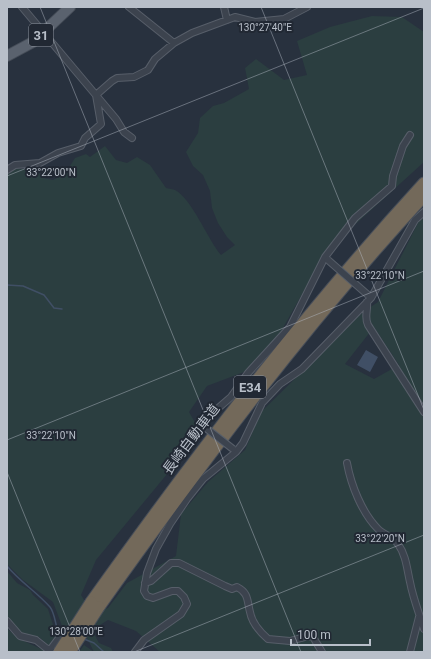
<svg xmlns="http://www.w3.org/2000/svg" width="431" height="659" font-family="Roboto,'Noto Sans JP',sans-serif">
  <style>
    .green { fill: #2b3e40; fill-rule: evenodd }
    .water { fill: #404f65 }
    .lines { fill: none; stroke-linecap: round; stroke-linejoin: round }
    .stream { stroke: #404f65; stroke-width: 1.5 }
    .street-casing { stroke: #575e69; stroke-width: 8 }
    .primary-casing { stroke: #454c57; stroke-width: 12 }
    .highway-casing { stroke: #474e59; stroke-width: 13 }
    .street { stroke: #3c434e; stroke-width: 6 }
    .primary { stroke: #5a626e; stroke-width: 10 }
    .highway { stroke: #73695a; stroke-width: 11 }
    .street-bridge-casing { stroke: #575e69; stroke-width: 8; stroke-linecap: butt }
    .highway-bridge-casing { stroke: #474e59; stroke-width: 13; stroke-linecap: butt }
    .street-bridge { stroke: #3c434e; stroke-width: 6 }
    .highway-bridge { stroke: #73695a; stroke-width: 11 }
    .ticks { fill: none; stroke: #b8bfc9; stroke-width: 1; stroke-opacity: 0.45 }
    .labels { text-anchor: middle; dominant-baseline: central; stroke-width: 4; stroke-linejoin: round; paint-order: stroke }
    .shield { fill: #212833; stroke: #8b929c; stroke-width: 1 }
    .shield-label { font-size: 13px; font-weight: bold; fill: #b8bfc9 }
    .street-label { font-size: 14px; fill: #b8bfc9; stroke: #212833 }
    .ticks-label { font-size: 10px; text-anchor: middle; fill: #b8bfc9; stroke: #212833; stroke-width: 4; stroke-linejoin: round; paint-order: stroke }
  </style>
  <rect width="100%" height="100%" fill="#28313e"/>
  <path class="green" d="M 372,16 L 402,17 L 424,32 L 424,162 L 327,250 L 279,335 L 244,372 L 207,386 L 189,412 L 201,433 L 96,560 L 81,595 L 91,611 L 108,608 L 127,583 L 176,556 L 181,514 L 208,482 L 245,450 L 261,412 L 363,312 L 378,302 L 419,221 L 424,218 L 424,652 L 160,652 L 136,631 L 108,620 L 92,630 L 99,643 L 111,648 L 113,652 L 79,652 L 84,645 L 94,652 L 86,636 L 62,626 L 53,602 L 23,580 L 7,564 L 7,175 L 15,169 L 36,169 L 43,178 L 53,180 L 65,174 L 75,158 L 86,154 L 90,157 L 105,146 L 116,160 L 127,163 L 137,157 L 150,165 L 166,188 C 169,189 173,189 175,190 C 192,199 208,240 221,255 L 235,245 L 227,237 L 218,223 L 212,208 L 210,191 L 203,175 L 193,166 L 186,152 L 198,133 L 200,118 L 213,106 L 224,103 L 249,89 L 245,68 L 256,59 L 284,80 L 307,75 L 297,41 L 330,27 ZM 374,327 L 399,365 L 374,379 L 345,364 Z
    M 7,571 L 17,583 L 30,590 L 33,595 L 48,609 L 56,634 L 49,646 L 39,637 L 22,634 L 7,618 Z
    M 7,628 C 20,642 31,643 47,652 L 7,652 Z"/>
  <path class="water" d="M 366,350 L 378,357 L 370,372 L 357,365 Z"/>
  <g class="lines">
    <path class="stream" d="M 7,285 L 23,286 L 44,295 L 54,308 L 62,309
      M 7,566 C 20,582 37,592 50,607 C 54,612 55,621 57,628 L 67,632
      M 84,639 L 94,643 L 104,652"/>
    <defs>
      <path id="street" d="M 22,7 L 116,119 L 124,132 L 132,138
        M 129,7 L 174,43
        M 224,7 L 227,20
        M 7,170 L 15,165 L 40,163 L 58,153 L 81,146 L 85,138 L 101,124 L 96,95 L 112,81 L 117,78 L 134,77 L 148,70 L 155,59 L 174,43 L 192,33 L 235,17 L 255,22 L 284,19 L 307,7
        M 367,302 C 368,311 364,317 368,325 L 424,412
        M 202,425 L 201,423 L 231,397 L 248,373 L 290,327 L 325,257 L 355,218 L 392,186 L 393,176 L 403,146 L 410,135
        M 347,463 C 351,485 362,513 378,529 C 384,535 394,537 398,544 C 406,555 407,569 410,582 C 413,598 419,613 424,629
        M 145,583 L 151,581 L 171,563 L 179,563 L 225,586 L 232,589 L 237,587 C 249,593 247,601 250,612 C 252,623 260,632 268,639 L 290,641 L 309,636 L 313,637 L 322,652
        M 7,621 L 20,636 L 36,640 L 46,648 L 50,650 L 59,638 L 67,643
        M 135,652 L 144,640 L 181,614 L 187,604 L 184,597 L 178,591 L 172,591 L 153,598 L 147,596 L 144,591 L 147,573 L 156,549 L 170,524 L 187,499 L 203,479 L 236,452 L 243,443 L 262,403 L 280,384 L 302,369 L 371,298 L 415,220 L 424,212
        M 410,652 L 419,617"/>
      <path id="primary" d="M 7,56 L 33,42 L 70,7"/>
      <path id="highway" d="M 91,602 C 195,456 303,315 424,183
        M 99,607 C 200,465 305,325 424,196"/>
    </defs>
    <use href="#street" class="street-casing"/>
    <use href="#primary" class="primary-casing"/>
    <use href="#highway" class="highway-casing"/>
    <use href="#street" class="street"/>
    <use href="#primary" class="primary"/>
    <use href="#highway" class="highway"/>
    <defs>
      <path id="street-bridge" d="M 328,260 L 368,295
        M 202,425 L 233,449"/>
      <path id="highway-bridge" d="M 59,652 L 91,602
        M 70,652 L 99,607"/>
    </defs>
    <use href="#street-bridge" class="street-bridge-casing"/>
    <use href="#highway-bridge" class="highway-bridge-casing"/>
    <use href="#street-bridge" class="street-bridge"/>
    <use href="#highway-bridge" class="highway-bridge"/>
  </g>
  <path class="ticks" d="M 40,7 L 301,652M 261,7 L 424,410M 7,176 L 424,8M 7,440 L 424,271M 7,472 L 80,652M 134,652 L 424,535"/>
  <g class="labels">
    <g class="shield">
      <rect x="29" y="24" width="24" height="22" rx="3"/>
      <rect x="234" y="376" width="32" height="22" rx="3"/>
    </g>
    <g class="shield-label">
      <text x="41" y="35">31</text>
      <text x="250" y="387">E34</text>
    </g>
    <g class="street-label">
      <text transform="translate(191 439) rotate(-53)">長崎自動車道</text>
    </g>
  </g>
  <g class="ticks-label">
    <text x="265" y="31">130°27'40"E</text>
    <text x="51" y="176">33°22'00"N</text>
    <text x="380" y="279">33°22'10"N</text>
    <text x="51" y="439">33°22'10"N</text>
    <text x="380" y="542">33°22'20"N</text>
    <text x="76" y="635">130°28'00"E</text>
  </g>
  <rect width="431" height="659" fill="none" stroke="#b8bfc9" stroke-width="16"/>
  <path d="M291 639v6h79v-6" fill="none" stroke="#b8bfc9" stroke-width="2"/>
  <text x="297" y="639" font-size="12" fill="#b8bfc9" stroke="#212833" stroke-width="3" paint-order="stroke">100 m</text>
</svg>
